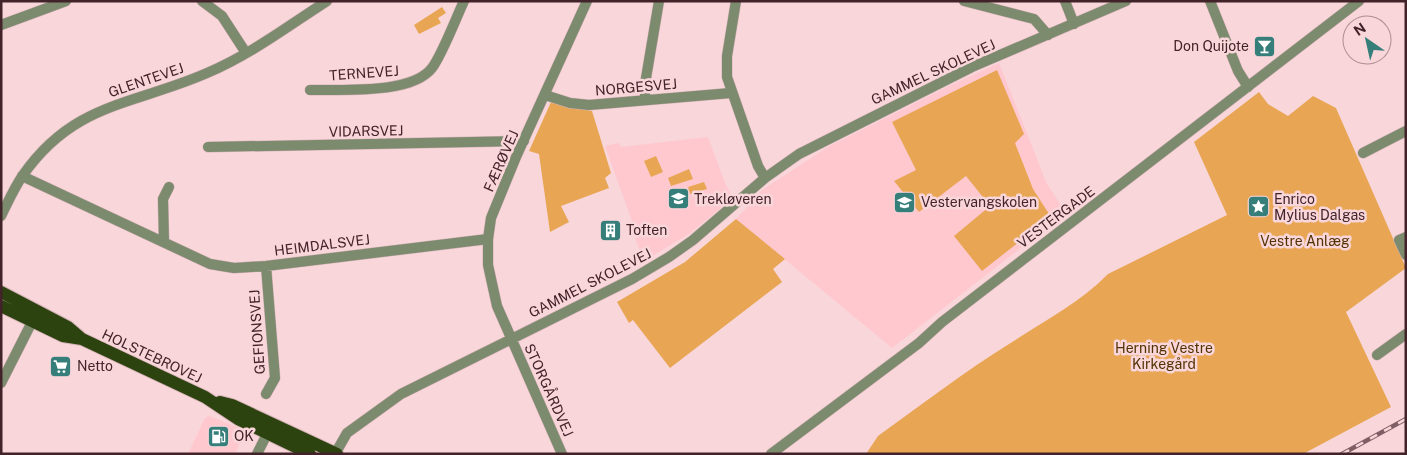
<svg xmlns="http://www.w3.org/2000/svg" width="1407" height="455" font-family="'Public Sans',sans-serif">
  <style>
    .built { fill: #ffc8cf }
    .green { fill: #e8a654 }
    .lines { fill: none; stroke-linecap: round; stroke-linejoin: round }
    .minor-casing { stroke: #d4b2b7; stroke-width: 11 }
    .major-casing { stroke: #d4b2b7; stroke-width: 14 }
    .minor { stroke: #7c8a6e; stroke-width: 10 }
    .major { stroke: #2d430f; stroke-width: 12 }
    .rail-casing { stroke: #7f5f65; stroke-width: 4.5 }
    .rail { stroke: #f8d6da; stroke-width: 2.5; stroke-dasharray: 8; stroke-linecap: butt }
    .labels { text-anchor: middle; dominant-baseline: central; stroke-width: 5; stroke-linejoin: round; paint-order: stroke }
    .poi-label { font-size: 14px; fill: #422329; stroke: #f8d6da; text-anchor: start }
    .street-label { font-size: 14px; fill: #422329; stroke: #f8d6da }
    .park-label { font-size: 14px; fill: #523101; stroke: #f8d6da }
  </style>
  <rect width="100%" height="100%" fill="#f8d6da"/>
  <path class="built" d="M 999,63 L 1047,184 L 1066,213 L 892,348 L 736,219 L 762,190 L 828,147 L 949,86 Z
    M 708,137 L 726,185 L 733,198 L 689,234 L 644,261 L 630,225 L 633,224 L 605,146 L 619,143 L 621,147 Z
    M 209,416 L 239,428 L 240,443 L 235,454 L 188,454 L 205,418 Z"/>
  <path class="green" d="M 442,7 L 446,13 L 438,18 L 441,23 L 419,34 L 414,25 Z
    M 997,70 L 1024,134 L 1015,143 L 1033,189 L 1051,217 L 982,271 L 954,236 L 990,206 L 966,176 L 919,212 L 894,181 L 916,170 L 892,122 Z
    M 1259,92 L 1268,104 L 1288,116 L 1313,96 L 1336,108 L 1406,268 L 1346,312 L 1391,407 L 1303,454 L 866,454 L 878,436 C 921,405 964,372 1009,344 C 1042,322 1080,303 1108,274 L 1227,215 L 1194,142 Z
    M 551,102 L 592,111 L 611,173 L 605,178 L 609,188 L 561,206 L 569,222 L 550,232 L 539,154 L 529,151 Z
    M 656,156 L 663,172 L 651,177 L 644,161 Z
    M 689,169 L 693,179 L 671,186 L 668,178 Z
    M 704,182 L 707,189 L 690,194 L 688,187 Z
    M 736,219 L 785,259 L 773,269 L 782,282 L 670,368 L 633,320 L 629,323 L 617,302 L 685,262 Z"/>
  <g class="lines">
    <defs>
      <path id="minor" d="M 202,1 L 222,16 L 246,53
        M 736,1 L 727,56 L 727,77 L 758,166 L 765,178
        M 964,1 L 1034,19 L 1048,35
        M 1065,1 L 1074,24
        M 1210,1 L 1238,71 L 1248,87
        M 1,25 L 66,1
        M 310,90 C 342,89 411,95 432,68 C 442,55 456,18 464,1
        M 545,95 L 570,103 L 589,105 L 731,93
        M 645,100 L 645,84 L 659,1
        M 208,147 L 524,141
        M 1363,153 L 1406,131
        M 22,176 L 210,264 L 234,268 L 266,266 L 488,239
        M 1,216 C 8,202 14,188 23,175 C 74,102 134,105 207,73 C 250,55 288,26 327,1
        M 1406,237 L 1399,240 L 1406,255
        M 164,242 L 163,199 L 169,187
        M 266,266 L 275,378 L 266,394
        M 1377,355 L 1406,334
        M 1,383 L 35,316
        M 257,454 L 270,428
        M 335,454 L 347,433 L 401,394 L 632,279 L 669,257 L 693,240 L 765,178 L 799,154 L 972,67 L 1126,1
        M 562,454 L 497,306 L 488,265 L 488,239 L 491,218 L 516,157 L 587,1
        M 771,454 L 919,343 L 942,322 L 1359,1"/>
      <path id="major" d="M 1,292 L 68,327 L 82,339
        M 1,306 L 63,336 L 82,339 L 205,397 L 238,419 L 310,454
        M 220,402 L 232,405 L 337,454"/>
    </defs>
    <use href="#minor" class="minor-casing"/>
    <use href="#major" class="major-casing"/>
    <use href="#minor" class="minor"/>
    <use href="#major" class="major"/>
    <defs>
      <path id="rail" d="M 1342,454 L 1406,419"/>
    </defs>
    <use href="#rail" class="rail-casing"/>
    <use href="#rail" class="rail"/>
  </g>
  <defs>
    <symbol id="bar-square" viewBox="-11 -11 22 22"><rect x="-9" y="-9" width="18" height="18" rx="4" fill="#367e7a" stroke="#f8d6da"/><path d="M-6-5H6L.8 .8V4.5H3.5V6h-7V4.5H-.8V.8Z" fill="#fff"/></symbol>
    <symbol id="school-square" viewBox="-11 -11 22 22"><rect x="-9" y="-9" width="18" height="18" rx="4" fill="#367e7a" stroke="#f8d6da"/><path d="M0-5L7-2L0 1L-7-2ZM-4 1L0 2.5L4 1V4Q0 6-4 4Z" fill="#fff"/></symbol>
    <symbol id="sight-square" viewBox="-11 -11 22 22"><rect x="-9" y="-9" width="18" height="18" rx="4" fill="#367e7a" stroke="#f8d6da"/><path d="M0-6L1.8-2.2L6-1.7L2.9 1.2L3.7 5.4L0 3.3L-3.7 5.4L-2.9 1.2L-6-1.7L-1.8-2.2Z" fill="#fff"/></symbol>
    <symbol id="building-square" viewBox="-11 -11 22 22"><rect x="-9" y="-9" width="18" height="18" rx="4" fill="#367e7a" stroke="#f8d6da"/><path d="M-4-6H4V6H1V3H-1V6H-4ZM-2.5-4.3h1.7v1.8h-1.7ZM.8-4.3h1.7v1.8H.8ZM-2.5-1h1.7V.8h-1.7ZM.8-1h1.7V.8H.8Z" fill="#fff"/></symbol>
    <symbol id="supermarket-square" viewBox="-11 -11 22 22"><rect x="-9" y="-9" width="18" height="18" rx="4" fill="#367e7a" stroke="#f8d6da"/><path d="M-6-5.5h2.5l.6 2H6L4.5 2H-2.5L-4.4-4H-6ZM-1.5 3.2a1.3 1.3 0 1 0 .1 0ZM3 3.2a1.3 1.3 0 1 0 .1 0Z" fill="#fff"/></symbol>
    <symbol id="fuel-square" viewBox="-11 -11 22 22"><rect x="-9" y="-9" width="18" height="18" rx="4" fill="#367e7a" stroke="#f8d6da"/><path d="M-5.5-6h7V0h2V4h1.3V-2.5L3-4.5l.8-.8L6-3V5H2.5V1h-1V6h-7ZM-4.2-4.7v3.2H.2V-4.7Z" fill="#fff"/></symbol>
  </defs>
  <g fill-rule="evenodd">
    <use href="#bar-square" x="1252" y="34" width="25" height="25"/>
    <use href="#school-square" x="666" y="186" width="25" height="25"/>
    <use href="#school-square" x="892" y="190" width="25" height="25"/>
    <use href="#sight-square" x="1246" y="194" width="25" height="25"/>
    <use href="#building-square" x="598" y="218" width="25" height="25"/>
    <use href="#supermarket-square" x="48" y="354" width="25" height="25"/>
    <use href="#fuel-square" x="206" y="424" width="25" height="25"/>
  </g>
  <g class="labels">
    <g class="poi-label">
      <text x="1249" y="46" text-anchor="end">Don Quijote</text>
      <text x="694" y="199">Trekløveren</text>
      <text x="1274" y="199">Enrico<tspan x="1274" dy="16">Mylius Dalgas</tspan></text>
      <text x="921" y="202">Vestervangskolen</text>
      <text x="626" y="230">Toften</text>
      <text x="77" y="366">Netto</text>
      <text x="234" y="436">OK</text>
    </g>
    <g class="street-label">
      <text transform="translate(933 72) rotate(-25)">GAMMEL SKOLEVEJ</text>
      <text transform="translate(364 73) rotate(-4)">TERNEVEJ</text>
      <text transform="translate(146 80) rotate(-19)">GLENTEVEJ</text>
      <text transform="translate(636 87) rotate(-5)">NORGESVEJ</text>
      <text transform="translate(366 131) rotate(-1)">VIDARSVEJ</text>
      <text transform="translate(501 161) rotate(-66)">FÆRØVEJ</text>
      <text transform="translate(1056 217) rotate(-37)">VESTERGADE</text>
      <text transform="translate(322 245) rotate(-7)">HEIMDALSVEJ</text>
      <text transform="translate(590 283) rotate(-27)">GAMMEL SKOLEVEJ</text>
      <text transform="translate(257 332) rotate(-94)">GEFIONSVEJ</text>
      <text transform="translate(152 356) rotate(25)">HOLSTEBROVEJ</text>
      <text transform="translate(549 390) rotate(66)">STORGÅRDVEJ</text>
    </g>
    <g class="park-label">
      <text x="1305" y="241">Vestre Anlæg</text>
      <text x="1164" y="348">Herning Vestre<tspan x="1164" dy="16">Kirkegård</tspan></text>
    </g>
  </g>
  <rect width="1407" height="455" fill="none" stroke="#422329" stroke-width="5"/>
  <g transform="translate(1367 40) rotate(326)"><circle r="24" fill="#f8d6da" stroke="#af8e93"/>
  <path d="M0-4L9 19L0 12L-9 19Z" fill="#367e7a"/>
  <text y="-8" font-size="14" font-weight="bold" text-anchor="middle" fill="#422329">N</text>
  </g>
</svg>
